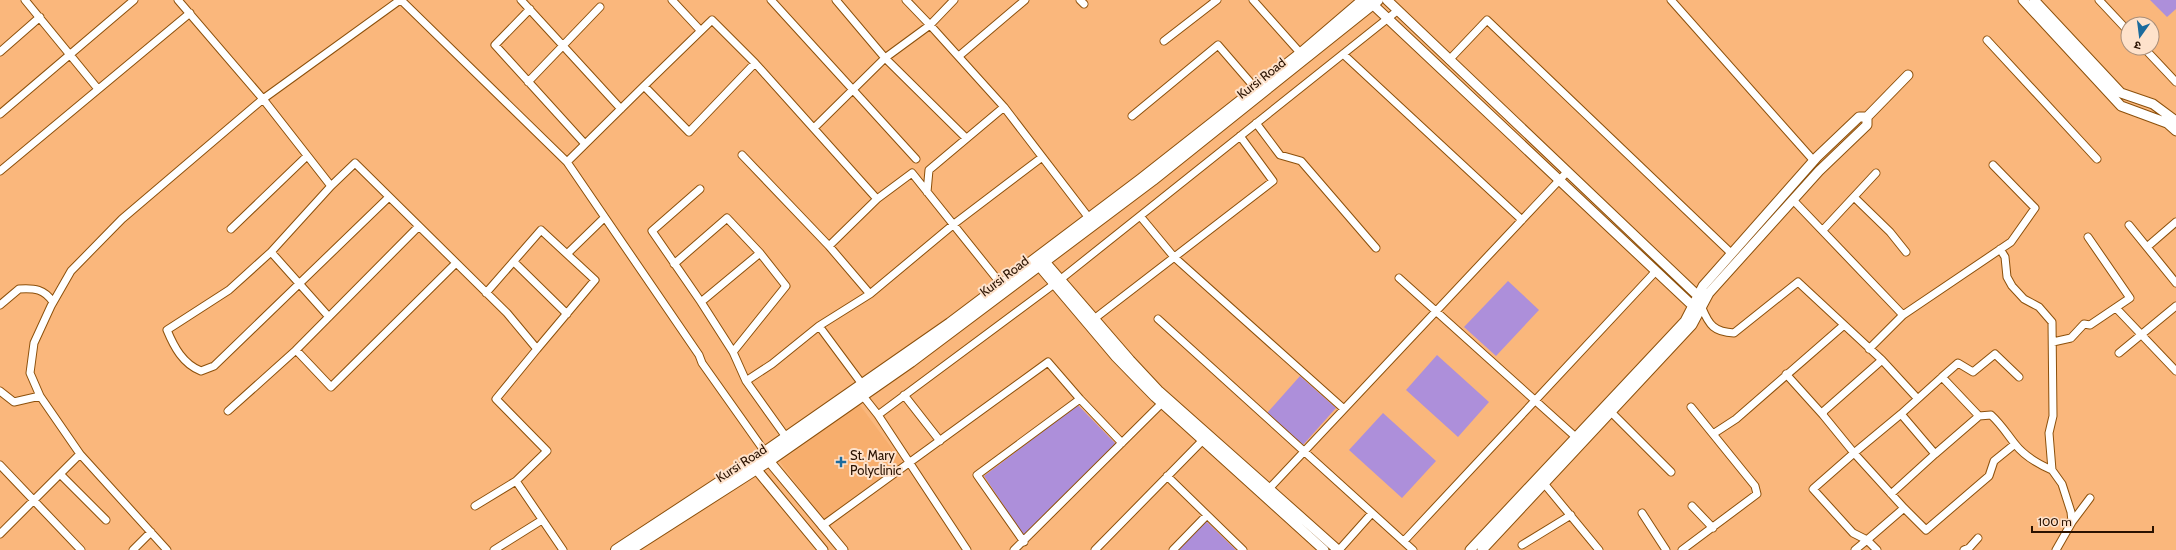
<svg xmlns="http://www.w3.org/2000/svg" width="2176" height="550" font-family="Cabin,'Noto Sans Devanagari',sans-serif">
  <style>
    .built { fill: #f7ae6d }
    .green { fill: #ad8fda }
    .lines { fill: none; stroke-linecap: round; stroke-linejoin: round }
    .minor-casing { stroke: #8c500b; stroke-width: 9 }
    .tertiary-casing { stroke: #8c500b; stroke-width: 11 }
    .secondary-casing { stroke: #8c500b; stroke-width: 12 }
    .minor { stroke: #fff; stroke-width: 7 }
    .tertiary { stroke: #fff; stroke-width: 9 }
    .secondary { stroke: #fff; stroke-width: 10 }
    .poi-dot { fill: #1b6b9d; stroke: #fee2cb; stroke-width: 1.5 }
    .labels { text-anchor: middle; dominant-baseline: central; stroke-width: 4; stroke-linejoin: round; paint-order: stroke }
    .street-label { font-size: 13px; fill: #2a1200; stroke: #fee2cb }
    .poi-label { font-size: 13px; fill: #2a1200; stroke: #fee2cb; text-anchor: start }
  </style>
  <rect width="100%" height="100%" fill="#fab77c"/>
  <path class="built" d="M 859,404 L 902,462 L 823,520 L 780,462 Z"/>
  <path class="green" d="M 2150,0 L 2176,0 L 2176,9 L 2167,17 Z
    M 1508,281 L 1539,310 L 1496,356 L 1464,327 Z
    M 1437,355 L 1489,402 L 1458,437 L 1406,390 Z
    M 1300,376 L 1336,408 L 1303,445 L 1267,413 Z
    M 1078,405 L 1116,444 L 1024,536 L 984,476 Z
    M 1383,413 L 1436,461 L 1402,498 L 1349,450 Z
    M 1206,521 L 1236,550 L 1178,550 Z"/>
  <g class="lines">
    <defs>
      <path id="minor" d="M 25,0 L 98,89
        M 400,0 L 263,99 L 331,186 L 355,163 L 507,313 L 537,349 L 496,399 L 547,451 L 516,481 L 563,550
        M 401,0 L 567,162 L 644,86
        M 521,0 L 621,109
        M 672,0 L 700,30
        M 771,0 L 916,159
        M 836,0 L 885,58 L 966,138
        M 906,0 L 930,25 L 954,0
        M 1080,0 L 1084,4
        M 1253,0 L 1303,56
        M 1671,0 L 1814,161
        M 2099,0 L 2128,31
        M 530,9 L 495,45 L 585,144
        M 1987,40 L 2097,159
        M 1164,41 L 1217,0
        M 2144,48 L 2176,82
        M 0,52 L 40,17
        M 1343,54 L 1522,220
        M 959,56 L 1025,0
        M 1449,60 L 1487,20 L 1731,253
        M 755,63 L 712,20 L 644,86 L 689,132 L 755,63 L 877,199
        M 528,82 L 600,7
        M 0,114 L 134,0
        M 1132,116 L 1218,45 L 1256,89
        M 1256,123 L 1280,155 L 1301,161 L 1376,248
        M 814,128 L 885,58 L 930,25 L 1004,107 L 1089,218
        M 742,155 L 829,246
        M 567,162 L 699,355 L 702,363 L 765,452
        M 0,171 L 190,13
        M 331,186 L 271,252 L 229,290 L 167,330 C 174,347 183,364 201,371 L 214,366 L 389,197
        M 700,189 L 652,231 L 701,302 L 733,352 L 746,381 L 786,437
        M 927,192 L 929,170 L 1004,107
        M 1855,198 L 1890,232 L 1906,252
        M 1793,200 L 1903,315 L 1869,349
        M 1140,216 L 1174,257 L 1344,409
        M 2129,225 L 2176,283
        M 418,227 L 296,350 L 331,387 L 456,263
        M 231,229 L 307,156
        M 1823,230 L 1876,173
        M 2147,247 L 2176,222
        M 2000,249 L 2005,257 L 2007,277 L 2012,286 L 2024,299 L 2039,307 L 2052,322 L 2053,416 L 2049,433 L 2052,470 L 2062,484 L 2071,512 L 2072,522 L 2056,550
        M 271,252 L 329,317
        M 567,254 L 604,218
        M 514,262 L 567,314
        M 674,264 L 727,218 L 760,253 L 786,286 L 733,352
        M 1399,278 L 1579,440
        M 486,293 L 541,230 L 595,280 L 537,349
        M 870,294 L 954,224 L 1041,158
        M 701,302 L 760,253
        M 0,305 L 19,289 C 35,288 44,289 53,302
        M 1702,308 C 1709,325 1714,332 1734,333 L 1798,282 L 1882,360 L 1917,398
        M 2116,308 L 2176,371
        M 1903,315 L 2011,242 L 2035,208 L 1993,165
        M 1094,319 L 1273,181 L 1240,136
        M 1158,319 L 1413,550
        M 2053,342 L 2071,338 L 2084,324 L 2090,325 L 2130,298 L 2088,237
        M 2119,353 L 2176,306
        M 1786,374 L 1823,415
        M 1942,377 L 1979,416 L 1935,454 L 1901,414 Z
        M 1942,377 L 1958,363 L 1973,372 L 1995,354 L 2019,377
        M 746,381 L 772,364 L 819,326
        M 862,384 L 819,326 L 870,294 L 829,246 L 877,199 L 912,173 L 1001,284
        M 0,391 L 14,402 L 40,396
        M 904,395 L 940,441
        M 863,396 L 878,415 L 967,550
        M 228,411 L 296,350
        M 1611,412 L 1671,472
        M 878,415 L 1061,279 L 1397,11
        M 1979,416 L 1991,415 C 2001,424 2007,434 2015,444 C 2025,457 2038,464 2052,470
        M 1713,434 L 1736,419 L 1844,325
        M 80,454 L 167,550
        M 0,465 L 81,550
        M 60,474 L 106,520
        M 1167,476 L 1243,550
        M 1542,481 L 1599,550
        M 1266,492 L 1567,172
        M 1891,494 L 1935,454
        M 475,506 L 516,481
        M 1692,506 L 1713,528
        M 1904,508 L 1926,530 L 1989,476 L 1994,461 L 2015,444
        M 1642,513 L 1666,550
        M 2072,522 L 2090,498
        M 822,526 L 1048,362 L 1080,399 L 1122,443
        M 0,534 L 80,454 L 40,396 L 30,373 L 34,343 L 51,306 L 71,271 L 122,219 L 263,99 L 178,0
        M 1404,541 L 1656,271
        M 1024,542 L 977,475 L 1080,399
        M 1522,545 L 1571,515
        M 133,550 L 151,532
        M 494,550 L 542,520
        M 1014,550 L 1162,403
        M 1095,550 L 1206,437
        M 1173,550 L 1207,515
        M 1339,550 L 1372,513
        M 1682,550 L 1757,494 L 1755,486 L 1691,407
        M 1855,550 L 1867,540 L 1853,533 L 1813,489 L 1854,453 L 1823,415 L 1824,411 L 1882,360
        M 1877,550 L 1867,540 L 1904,508 L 1854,453 L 1901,414
        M 1964,550 L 1969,548 L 1978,538"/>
      <path id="tertiary" d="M 1368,0 L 1693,306 L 1696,306
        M 1387,0 L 1697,295 L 1699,300
        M 2023,0 L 2121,106 L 2167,123 L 2176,131
        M 2034,0 L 2121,93 L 2153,104 L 2176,121
        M 1040,256 L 1130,360 L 1158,390 L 1338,550
        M 1034,260 L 1116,357 L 1155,397 L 1324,550
        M 763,460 L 769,461 L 843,550
        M 756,463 L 756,469 L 823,550
        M 1470,550 L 1685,321 L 1703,286 L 1817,157 L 1859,117 L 1867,117
        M 1482,550 L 1692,325 L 1709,293 L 1819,171 L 1867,125 L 1867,117 L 1908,75"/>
      <path id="secondary" d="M 616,550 L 756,458 L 950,323 L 1141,179 L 1301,53 L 1363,0
        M 630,550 L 769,461 L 911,362 L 1153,180 L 1378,0"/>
    </defs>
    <use href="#minor" class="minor-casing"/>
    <use href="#tertiary" class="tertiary-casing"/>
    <use href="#secondary" class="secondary-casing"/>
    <use href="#minor" class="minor"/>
    <use href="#tertiary" class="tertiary"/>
    <use href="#secondary" class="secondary"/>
  </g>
  <path class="poi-dot" d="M839 456h4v4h4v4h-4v4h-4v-4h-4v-4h4z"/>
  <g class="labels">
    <g class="street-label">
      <text transform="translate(1261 78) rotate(-38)">Kursi Road</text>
      <text transform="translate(1004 276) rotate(-37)">Kursi Road</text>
      <text transform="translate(741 463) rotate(-33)">Kursi Road</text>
    </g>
    <g class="poi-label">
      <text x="850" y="455">St. Mary<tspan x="850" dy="15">Polyclinic</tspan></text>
    </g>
  </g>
  <g transform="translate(2140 36) rotate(194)"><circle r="19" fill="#fee2cb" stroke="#a98f7a"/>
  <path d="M0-3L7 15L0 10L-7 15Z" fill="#1b6b9d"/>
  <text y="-6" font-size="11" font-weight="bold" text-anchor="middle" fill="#2a1200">उ</text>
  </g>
  <path d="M2032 526v6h121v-6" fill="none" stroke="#2a1200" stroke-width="2"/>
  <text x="2038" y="526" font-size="12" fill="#2a1200" stroke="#fee2cb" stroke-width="3" paint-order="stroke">100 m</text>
</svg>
